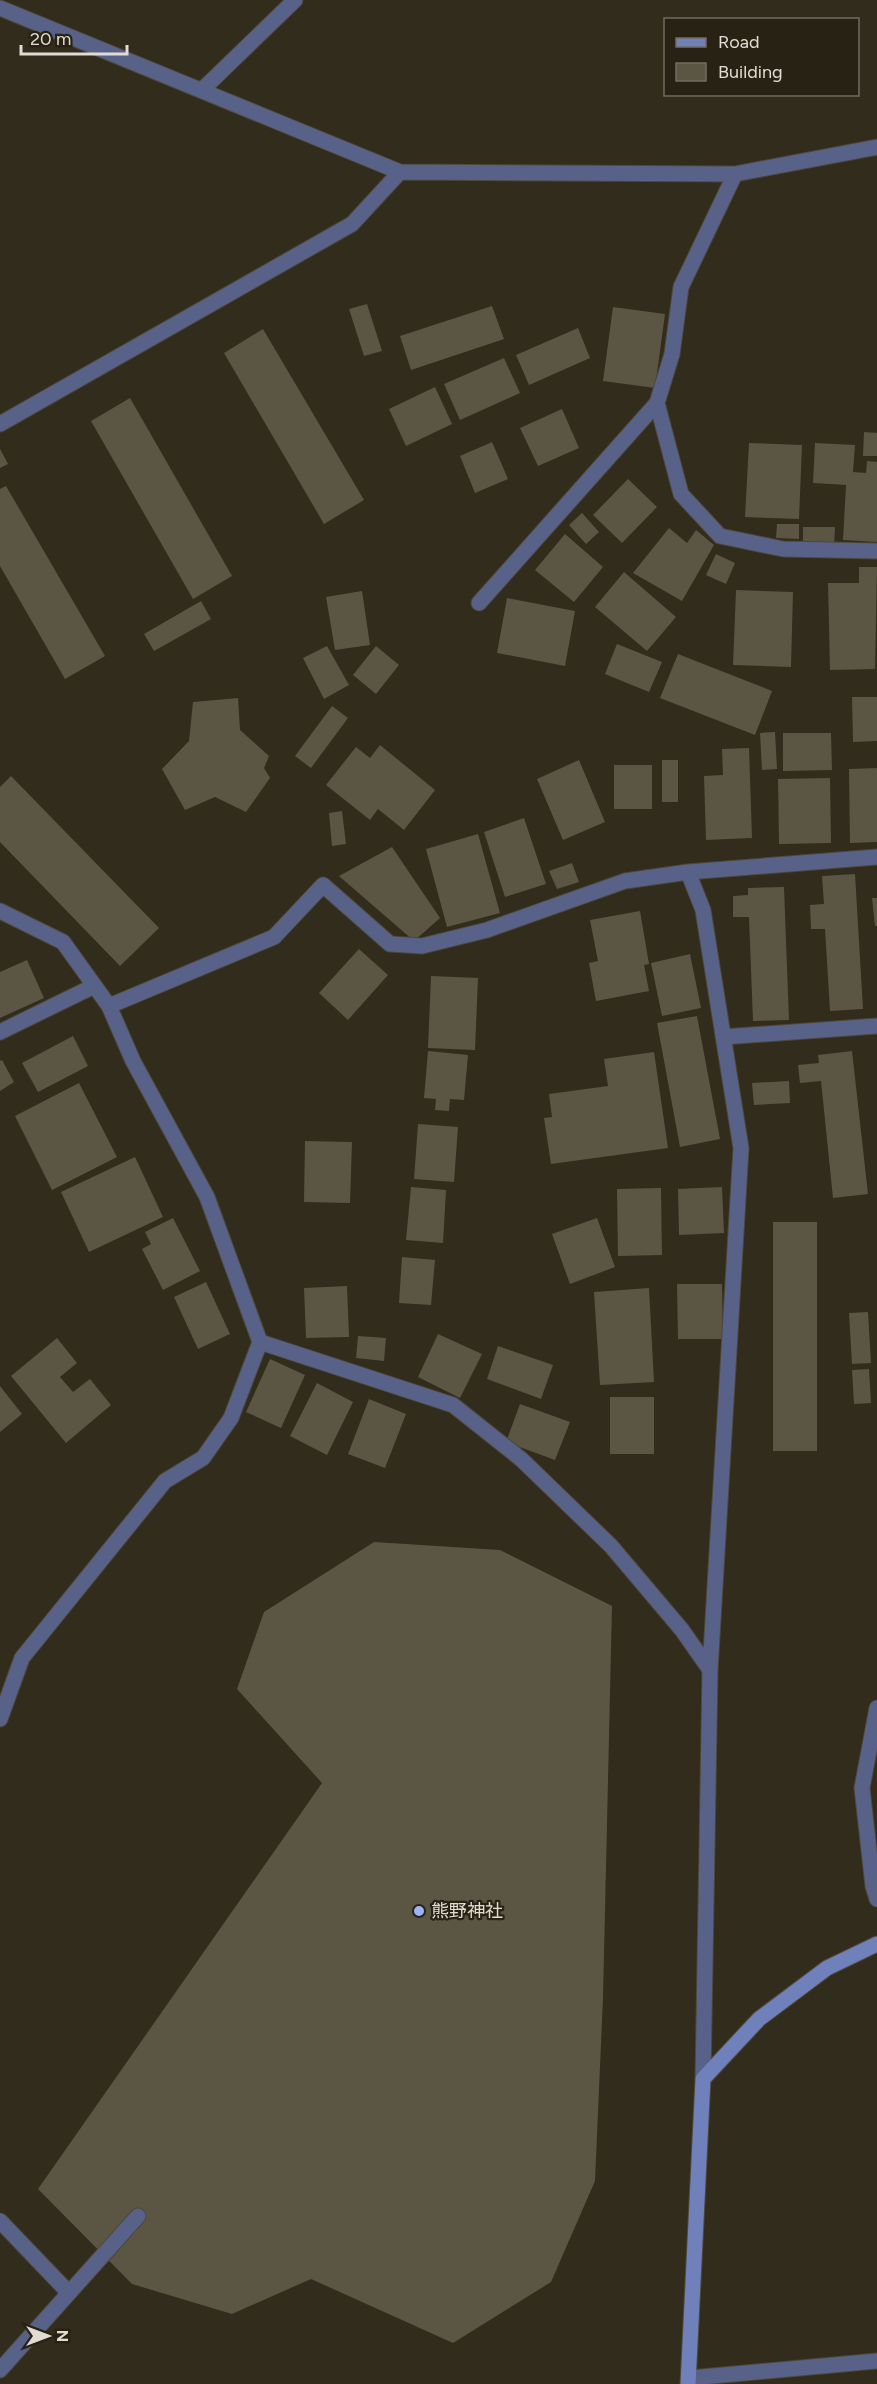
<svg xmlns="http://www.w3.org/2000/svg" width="877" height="2384" font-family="Figtree,'Noto Sans JP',sans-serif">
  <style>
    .building { fill: #5b5544 }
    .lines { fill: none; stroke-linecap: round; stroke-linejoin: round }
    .street-casing { stroke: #4d4839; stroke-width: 17 }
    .secondary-casing { stroke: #4d4839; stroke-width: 17 }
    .street { stroke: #586288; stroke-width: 15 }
    .secondary { stroke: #7080bb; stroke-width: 15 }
    .poi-dot { fill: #9fb3fd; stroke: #272213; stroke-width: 2 }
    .labels { text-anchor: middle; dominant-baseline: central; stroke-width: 4.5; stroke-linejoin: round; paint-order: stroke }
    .poi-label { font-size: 18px; fill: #e0dcd3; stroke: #272213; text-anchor: start }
  </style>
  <rect width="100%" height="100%" fill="#312c1c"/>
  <path class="building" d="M 367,304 L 382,351 L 364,356 L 349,309 Z
    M 492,306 L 504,339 L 411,370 L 400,336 Z
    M 613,307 L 665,314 L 655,388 L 603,381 Z
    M 578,328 L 590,358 L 529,385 L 516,355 Z
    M 263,329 L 364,500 L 324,524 L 224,353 Z
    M 504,358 L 520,393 L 460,420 L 444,384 Z
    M 435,387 L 452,424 L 406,446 L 389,409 Z
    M 130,398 L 232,576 L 193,599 L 91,421 Z
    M 562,409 L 579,448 L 538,466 L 520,428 Z
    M 864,432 L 877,433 L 877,456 L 863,456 Z
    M 492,442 L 508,479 L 475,493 L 460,456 Z
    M 749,443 L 802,445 L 799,519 L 745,517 Z
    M 815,443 L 855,445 L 853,472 L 866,473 L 867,461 L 877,462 L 877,542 L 843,540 L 846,485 L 813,483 Z
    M 0,449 L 8,464 L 0,468 Z
    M 628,479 L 657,507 L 622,543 L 593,515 Z
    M 6,486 L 105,656 L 65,679 L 0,566 L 0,489 Z
    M 582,513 L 599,532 L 586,544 L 569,525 Z
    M 777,524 L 799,524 L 799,539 L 776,538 Z
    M 803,527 L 835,527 L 834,548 L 803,548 Z
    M 669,528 L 687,543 L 696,530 L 714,545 L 682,601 L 633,573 Z
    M 565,534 L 603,567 L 574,602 L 535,570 Z
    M 716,554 L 735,563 L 726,584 L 706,575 Z
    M 859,567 L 877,567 L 875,669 L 830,670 L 828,583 L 859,583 Z
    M 624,572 L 676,617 L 647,651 L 595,607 Z
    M 736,590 L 793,592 L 791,667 L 733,665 Z
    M 362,591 L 370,645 L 335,650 L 326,597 Z
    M 507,598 L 575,611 L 565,666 L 497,653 Z
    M 201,601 L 211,619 L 154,651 L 144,634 Z
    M 617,644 L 662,662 L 649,692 L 605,674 Z
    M 327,646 L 349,685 L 324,699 L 303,658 Z
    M 376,646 L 399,665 L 376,694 L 353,675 Z
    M 678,654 L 772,691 L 755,735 L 660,698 Z
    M 852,697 L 877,697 L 877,741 L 853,742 Z
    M 238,698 L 240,730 L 269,756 L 264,768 L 270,778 L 246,812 L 215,797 L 185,810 L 162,769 L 189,741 L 193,702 Z
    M 332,706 L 348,718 L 311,768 L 295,756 Z
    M 775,732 L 777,769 L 762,770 L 760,733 Z
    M 783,733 L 831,733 L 832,770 L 783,771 Z
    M 380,745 L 435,790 L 404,830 L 378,809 L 370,820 L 326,785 L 356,747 L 370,758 Z
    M 749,748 L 752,838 L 706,840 L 704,776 L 723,775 L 722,749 Z
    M 579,760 L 605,822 L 563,840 L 537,779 Z
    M 662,760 L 678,760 L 678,802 L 662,802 Z
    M 614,765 L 652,765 L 652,809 L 614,809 Z
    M 877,768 L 877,842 L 850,843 L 849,769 Z
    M 11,776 L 159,928 L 120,966 L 0,842 L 0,787 Z
    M 830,778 L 831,843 L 779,844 L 778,779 Z
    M 342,811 L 346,844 L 332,846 L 329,813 Z
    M 524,818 L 546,884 L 505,897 L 484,832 Z
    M 478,834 L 500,913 L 447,927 L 426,849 Z
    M 392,847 L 440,918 L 414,941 L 339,876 Z
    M 572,863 L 579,882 L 557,889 L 549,871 Z
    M 855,874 L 863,1009 L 830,1011 L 825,929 L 811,929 L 810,905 L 824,904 L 822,876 Z
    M 784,887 L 789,1020 L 753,1021 L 749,917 L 733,917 L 733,896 L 748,895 L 748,888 Z
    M 872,898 L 877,898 L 877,926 L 875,926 Z
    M 640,911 L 649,964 L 644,965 L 649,991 L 596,1001 L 589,963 L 598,961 L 590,920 Z
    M 359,949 L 388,975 L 348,1020 L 319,993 Z
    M 690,954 L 701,1008 L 662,1016 L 651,963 Z
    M 27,960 L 44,998 L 0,1018 L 0,972 Z
    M 431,976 L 478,978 L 475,1050 L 428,1048 Z
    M 697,1016 L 720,1139 L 680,1147 L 657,1023 Z
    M 73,1036 L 88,1066 L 38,1092 L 22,1063 Z
    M 428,1051 L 468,1055 L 464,1100 L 450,1099 L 449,1111 L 435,1110 L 436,1099 L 424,1098 Z
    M 852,1051 L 868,1194 L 833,1198 L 821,1081 L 800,1083 L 798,1065 L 819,1063 L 818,1055 Z
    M 654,1052 L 668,1148 L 551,1164 L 544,1118 L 552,1117 L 549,1094 L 608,1086 L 604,1059 Z
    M 2,1060 L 14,1082 L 0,1091 L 0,1061 Z
    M 789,1081 L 790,1103 L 754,1105 L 752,1083 Z
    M 79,1083 L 117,1157 L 52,1190 L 15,1116 Z
    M 418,1124 L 458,1127 L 454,1182 L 414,1179 Z
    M 305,1141 L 352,1142 L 350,1203 L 304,1202 Z
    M 135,1157 L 163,1217 L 89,1252 L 61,1192 Z
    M 411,1187 L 446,1190 L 443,1243 L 406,1240 Z
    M 722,1187 L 724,1233 L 679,1235 L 678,1189 Z
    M 661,1188 L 662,1255 L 618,1256 L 617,1189 Z
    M 173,1218 L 200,1271 L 163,1290 L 142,1249 L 151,1244 L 145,1232 Z
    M 597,1218 L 615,1267 L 570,1284 L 552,1234 Z
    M 773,1222 L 817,1222 L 817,1451 L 773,1451 Z
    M 402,1257 L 435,1260 L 431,1305 L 399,1303 Z
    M 206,1282 L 230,1334 L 198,1349 L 174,1297 Z
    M 677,1284 L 722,1284 L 723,1339 L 678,1339 Z
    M 347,1286 L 349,1337 L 306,1338 L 304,1288 Z
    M 649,1288 L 654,1382 L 600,1385 L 594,1292 Z
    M 868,1312 L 871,1363 L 852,1364 L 849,1313 Z
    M 438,1334 L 482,1354 L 460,1398 L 418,1377 Z
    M 358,1336 L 386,1338 L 384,1361 L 356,1358 Z
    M 57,1338 L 77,1363 L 60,1377 L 73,1392 L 90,1379 L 111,1405 L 66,1443 L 11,1376 Z
    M 498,1346 L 553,1365 L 541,1399 L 487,1379 Z
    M 270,1359 L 305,1375 L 281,1428 L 246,1412 Z
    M 869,1369 L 871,1403 L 854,1404 L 852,1370 Z
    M 317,1383 L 353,1402 L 327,1455 L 290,1436 Z
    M 0,1386 L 22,1414 L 0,1432 Z
    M 610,1397 L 654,1397 L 654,1454 L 610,1454 Z
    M 369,1399 L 406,1414 L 385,1468 L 348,1454 Z
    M 520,1404 L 570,1422 L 555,1460 L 506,1442 Z
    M 374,1542 L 500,1550 L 612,1606 L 603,1998 L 595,2181 L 551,2282 L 453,2343 L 311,2279 L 232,2314 L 132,2284 L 38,2189 L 322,1783 L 237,1689 L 264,1612 Z"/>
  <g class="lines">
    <defs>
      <path id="street" d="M 0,8 L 400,172 L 735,174 L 877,147
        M 203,89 L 295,0
        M 657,403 L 681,494 L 720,536 L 783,549 L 877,551
        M 0,424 L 352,224 L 400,172
        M 479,603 L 657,403 L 672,354 L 681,287 L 735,174
        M 688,872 L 703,910 L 741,1148 L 710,1670 L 703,2079
        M 0,911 L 63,942 L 109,1006 L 133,1061 L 207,1197 L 260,1342 L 231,1418 L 203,1458 L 165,1481 L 22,1658 L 0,1719
        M 109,1006 L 274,937 L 323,885 L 390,944 L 422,946 L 487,930 L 625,881 L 688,872 L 877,857
        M 0,1032 L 94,986
        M 723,1037 L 877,1026
        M 260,1342 L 453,1405 L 521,1459 L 611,1546 L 682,1630 L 710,1670
        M 877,1708 L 862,1788 L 873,1886 L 877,1899
        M 0,2221 L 69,2293
        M 0,2370 L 138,2216
        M 690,2378 L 877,2361"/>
      <path id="secondary" d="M 688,2384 L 703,2079 L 759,2019 L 827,1968 L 877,1944"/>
    </defs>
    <use href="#street" class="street-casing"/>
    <use href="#secondary" class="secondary-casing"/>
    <use href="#street" class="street"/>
    <use href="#secondary" class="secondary"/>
  </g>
  <circle class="poi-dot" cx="419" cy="1911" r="6"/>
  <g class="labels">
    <g class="poi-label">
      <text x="431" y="1911">熊野神社</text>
    </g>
  </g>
  <rect x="664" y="18" width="195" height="78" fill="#272213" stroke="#716c60" stroke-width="1.5"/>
  <rect x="676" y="38" width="30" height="9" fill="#7080bb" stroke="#716c60" stroke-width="1.5"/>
  <text x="718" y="48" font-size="18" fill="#e0dcd3">Road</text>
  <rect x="676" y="63" width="30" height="18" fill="#5b5544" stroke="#716c60" stroke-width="1.5"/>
  <text x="718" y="78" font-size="18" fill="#e0dcd3">Building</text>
  <g transform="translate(48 2336) rotate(90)" stroke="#272213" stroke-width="4.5" paint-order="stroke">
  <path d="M0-4.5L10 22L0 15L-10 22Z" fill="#e0dcd3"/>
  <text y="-9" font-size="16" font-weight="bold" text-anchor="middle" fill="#e0dcd3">N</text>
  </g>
  <path d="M21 45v9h106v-9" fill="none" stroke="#e0dcd3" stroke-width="3"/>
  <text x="30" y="45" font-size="18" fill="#e0dcd3" stroke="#272213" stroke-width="4.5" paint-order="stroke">20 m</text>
</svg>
